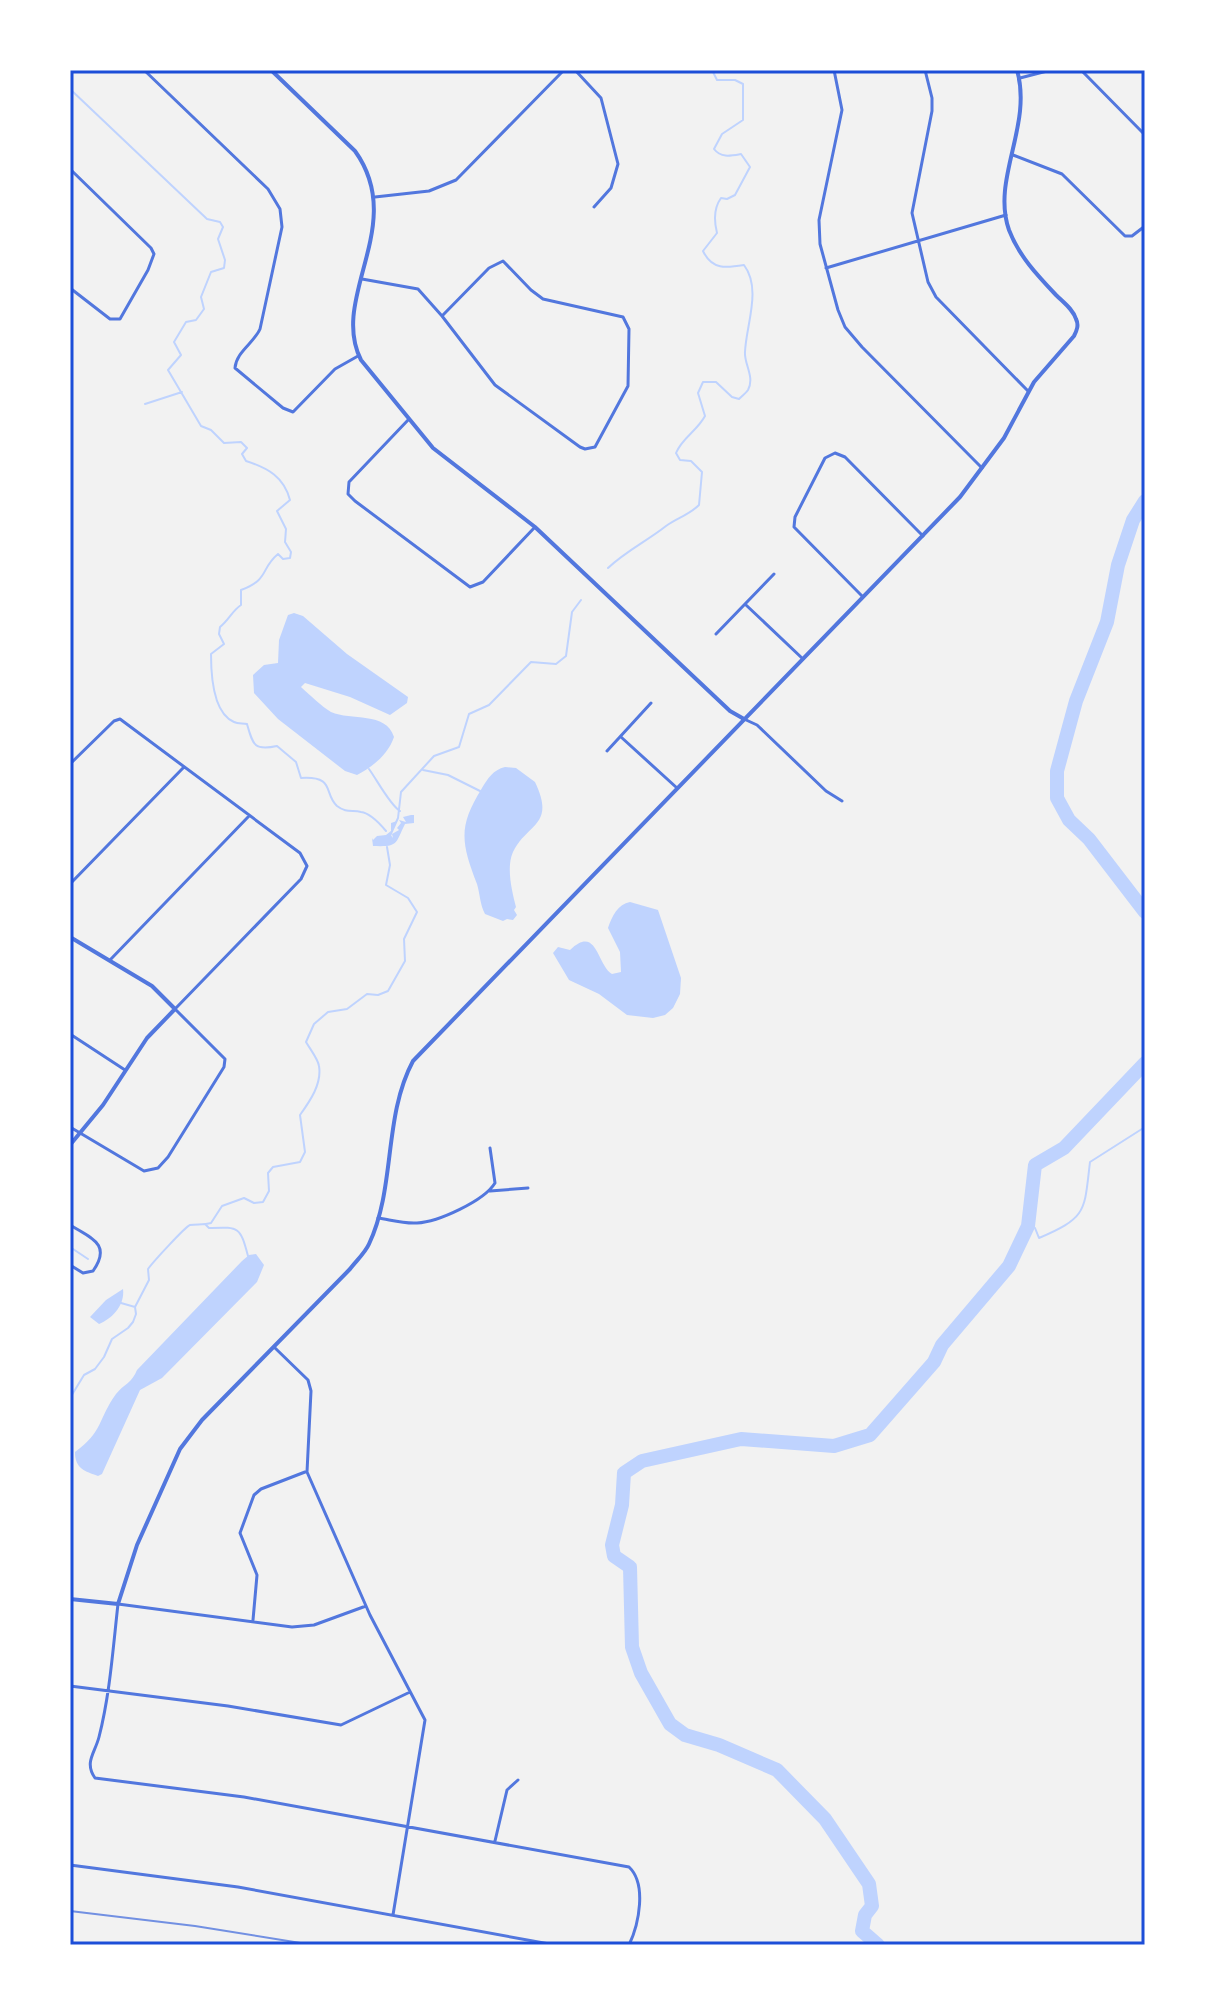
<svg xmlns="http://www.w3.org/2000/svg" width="1215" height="2015" font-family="'Playfair Display',serif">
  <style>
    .water { fill: #bfd3fe }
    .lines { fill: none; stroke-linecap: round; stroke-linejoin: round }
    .stream { stroke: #bfd3fe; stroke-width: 2 }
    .river { stroke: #bfd3fe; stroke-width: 14 }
    .minor { stroke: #5277de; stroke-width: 3 }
    .tertiary { stroke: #5277de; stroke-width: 4 }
    .rail { stroke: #7290e2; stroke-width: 2 }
    .neatline { fill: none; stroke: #1d4ed8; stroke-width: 3 }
  </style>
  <rect width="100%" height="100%" fill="#f2f2f2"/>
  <path class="water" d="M 294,613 L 303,616 L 347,654 L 408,697 L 407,703 L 390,715 L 350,697 L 305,683 L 301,687 C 310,695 321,706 331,712 C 351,721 386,711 394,737 C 388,755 372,767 357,775 L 345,771 L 278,719 L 254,693 L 253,675 L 264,665 L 278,663 L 279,640 L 288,615 Z
    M 505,767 L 516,768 L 535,782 C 556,826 527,823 513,852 C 506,867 512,892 516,907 L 514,910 L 517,915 L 513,920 L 507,919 L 503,921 L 485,914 C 480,905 480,894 477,884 C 461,842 458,827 482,788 C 488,778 493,770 505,767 Z
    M 411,815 L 414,815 L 414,823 L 405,824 C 395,844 399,847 373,846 L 372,838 L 373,840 L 377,836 L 386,835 L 391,831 L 391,823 L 397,821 L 390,834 L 393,838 L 392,834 L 399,830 L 397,828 L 401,823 L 399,820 L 406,822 L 403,817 Z
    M 630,902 L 658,910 L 681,978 L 680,994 L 673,1008 L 665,1015 L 653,1018 L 627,1015 L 599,994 L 569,980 L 553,953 L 558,947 L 570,950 C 597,924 597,965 612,974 L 621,972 L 620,952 L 608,928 C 612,916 618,904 630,902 Z
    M 256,1254 L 264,1265 L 257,1282 L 162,1378 L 140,1390 L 102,1474 L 98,1476 C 85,1471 75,1469 75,1452 C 103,1432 98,1419 116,1394 C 124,1384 132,1383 137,1370 L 242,1261 L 249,1255 Z
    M 123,1289 C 125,1305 113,1318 99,1324 L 90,1317 L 106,1300 Z"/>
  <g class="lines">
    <path class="stream" d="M 70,89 L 207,219 L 220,222 L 223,227 L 218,239 L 225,260 L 224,268 L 211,272 L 201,297 L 204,309 L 196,320 L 186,322 L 174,342 L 181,355 L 168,370 L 201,426 L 211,430 L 224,443 L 241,442 L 247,448 L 242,454 L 246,461 C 268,468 284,477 290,500 L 277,511 L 286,529 L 285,542 L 291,552 L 290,558 L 283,559 L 278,554 C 260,569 270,579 241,590 L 241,605 C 232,611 229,620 220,627 L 219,634 L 224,644 L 211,654 C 211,673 213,713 234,722 C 238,724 243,723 247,724 C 253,745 254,751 277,746 L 296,762 L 301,778 C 336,776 323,793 337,806 C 346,813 352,810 361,812 C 370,813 381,825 386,831
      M 145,404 L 182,392
      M 608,568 C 626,551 647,541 666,526 C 677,518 689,515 699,505 L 702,472 L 691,461 L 680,460 L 676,453 C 682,438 697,431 705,416 L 698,393 L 703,382 L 716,382 L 732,397 L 739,399 C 742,396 746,393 748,390 C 755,377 744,364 745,352 C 746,325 762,289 744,265 C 726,268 712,270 703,251 L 717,233 C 714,221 713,209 721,198 L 727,199 L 735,195 L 750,167 L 741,154 C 730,156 721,158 714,149 L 722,134 L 743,120 L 743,84 L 735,80 L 717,80 L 712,70
      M 369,769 C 377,780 390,805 400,811
      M 423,770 L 448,775 L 480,791
      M 389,838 L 398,818 L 401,792 L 434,756 L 459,747 L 469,714 L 489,705 L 531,662 L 556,664 L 566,656 L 572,612 L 581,600
      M 206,1225 L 209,1228 C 239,1227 240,1226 248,1256
      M 1035,1228 L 1039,1238 C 1088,1217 1084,1211 1090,1162 L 1145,1127
      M 70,1247 L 88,1259
      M 121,1303 L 135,1307
      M 70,1398 L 84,1375 L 95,1369 L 104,1357 L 112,1339 L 128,1328 L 133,1322 L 136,1314 L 135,1307 L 149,1280 L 148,1269 C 153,1262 185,1227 190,1225 C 197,1224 204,1225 211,1223 L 222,1206 L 244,1198 L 254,1203 L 263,1202 L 269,1191 L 268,1173 L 273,1167 L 300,1162 L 305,1152 L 300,1115 C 310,1101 322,1084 319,1066 C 318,1059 310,1049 306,1042 L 314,1024 L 328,1012 L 347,1009 L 367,994 L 378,995 L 388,991 L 405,961 L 404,939 L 417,912 L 408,898 L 386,885 L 390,865 L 387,847"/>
    <path class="river" d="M 1145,501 L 1133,520 L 1118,565 L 1107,622 L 1076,701 L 1057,771 L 1057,798 L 1069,820 L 1089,839 L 1145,912
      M 878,1945 L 862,1931 L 865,1915 L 872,1906 L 869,1884 L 825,1819 L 777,1770 L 719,1745 L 685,1735 L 670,1724 L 641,1673 L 632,1647 L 630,1567 L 614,1556 L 612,1545 L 622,1505 L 624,1473 L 642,1461 L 741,1439 L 834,1446 L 870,1435 L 934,1362 L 942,1345 L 1009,1266 L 1028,1226 L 1035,1165 L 1064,1148 L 1145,1063"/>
    <path class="minor" d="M 144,70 L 268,189 L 280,209 L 282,227 L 260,329 C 254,343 236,352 235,368 L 283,408 L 293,412 L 335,369 L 358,356
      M 575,70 L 601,98 L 618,164 L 611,188 L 594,207
      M 834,70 L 842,110 L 819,220 L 820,244 L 838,310 L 845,327 L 862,347 L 982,468
      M 925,70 L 932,98 L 932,111 L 912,213 L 928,282 L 936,297 L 1028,391
      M 1081,70 L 1145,135
      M 1020,78 L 1051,70
      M 1013,155 L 1062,174 L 1125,236 L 1132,236 L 1145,226
      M 70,169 L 151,248 L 154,254 L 148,270 L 120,319 L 110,319 L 70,288
      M 375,197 L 429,191 L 456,180 L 564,70
      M 826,268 L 1006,215
      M 362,279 L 418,289 L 442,316 L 495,385 L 580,447 L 585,449 L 595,447 L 628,386 L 629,329 L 623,317 L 543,299 L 531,290 L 503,261 L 489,268 L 442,316
      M 409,419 L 349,482 L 348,494 L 355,501 L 470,587 L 483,582 L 535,527
      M 863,597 L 794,527 L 795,517 L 825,458 L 835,453 L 845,457 L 923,536
      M 746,605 L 803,659
      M 716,634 L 774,574
      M 744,719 L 757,725 L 826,791 L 842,801
      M 621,737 L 677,788
      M 607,751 L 651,703
      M 70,764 L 114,721 L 120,719 L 300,853 L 307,866 L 301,879 L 175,1009 L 225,1059 L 224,1067 L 168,1157 L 158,1168 L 144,1171 L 70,1127
      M 70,884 L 184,767
      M 110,960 L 249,816
      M 70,1034 L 125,1070
      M 490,1191 L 528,1188
      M 378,1218 C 391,1220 404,1224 417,1223 C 438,1222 484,1201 495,1183 L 490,1148
      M 70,1225 C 91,1238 112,1244 93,1271 L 83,1273 L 70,1265
      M 274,1347 L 308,1380 L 311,1391 L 307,1472 L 370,1615 L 425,1720 L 393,1915
      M 366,1606 L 314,1625 L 292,1627 L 118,1604 C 113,1648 110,1694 99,1737 C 95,1753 84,1762 95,1778 L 244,1797 L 629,1867 C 647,1884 639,1924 629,1945
      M 253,1620 L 257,1575 L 240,1533 L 254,1495 L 261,1489 L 305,1472
      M 70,1686 L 228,1706 L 341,1725 L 410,1692
      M 495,1841 L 507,1790 L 518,1780
      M 70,1865 L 238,1887 L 555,1945"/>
    <path class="tertiary" d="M 271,70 L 355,151 C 408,225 329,297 361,360 L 433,448 L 535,527 L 730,711 L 744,719
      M 70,937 L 152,986 L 175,1009 L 147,1038 L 103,1105 L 70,1145
      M 70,1599 L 118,1604 L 137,1545 L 180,1449 L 202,1420 L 350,1269 C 356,1261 365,1253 369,1244 C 396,1187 383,1117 413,1061 L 960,497 L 1004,438 L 1034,382 L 1074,336 C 1077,330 1079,325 1076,319 C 1073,309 1063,302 1056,295 C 1037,275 1019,256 1009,230 C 991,179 1033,126 1017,70"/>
    <path class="rail" d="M 70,1911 L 195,1926 L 313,1945"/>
  </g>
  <rect width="1215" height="2015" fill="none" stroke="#ffffff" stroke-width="144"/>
  <rect x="72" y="72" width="1071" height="1871" class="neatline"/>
</svg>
